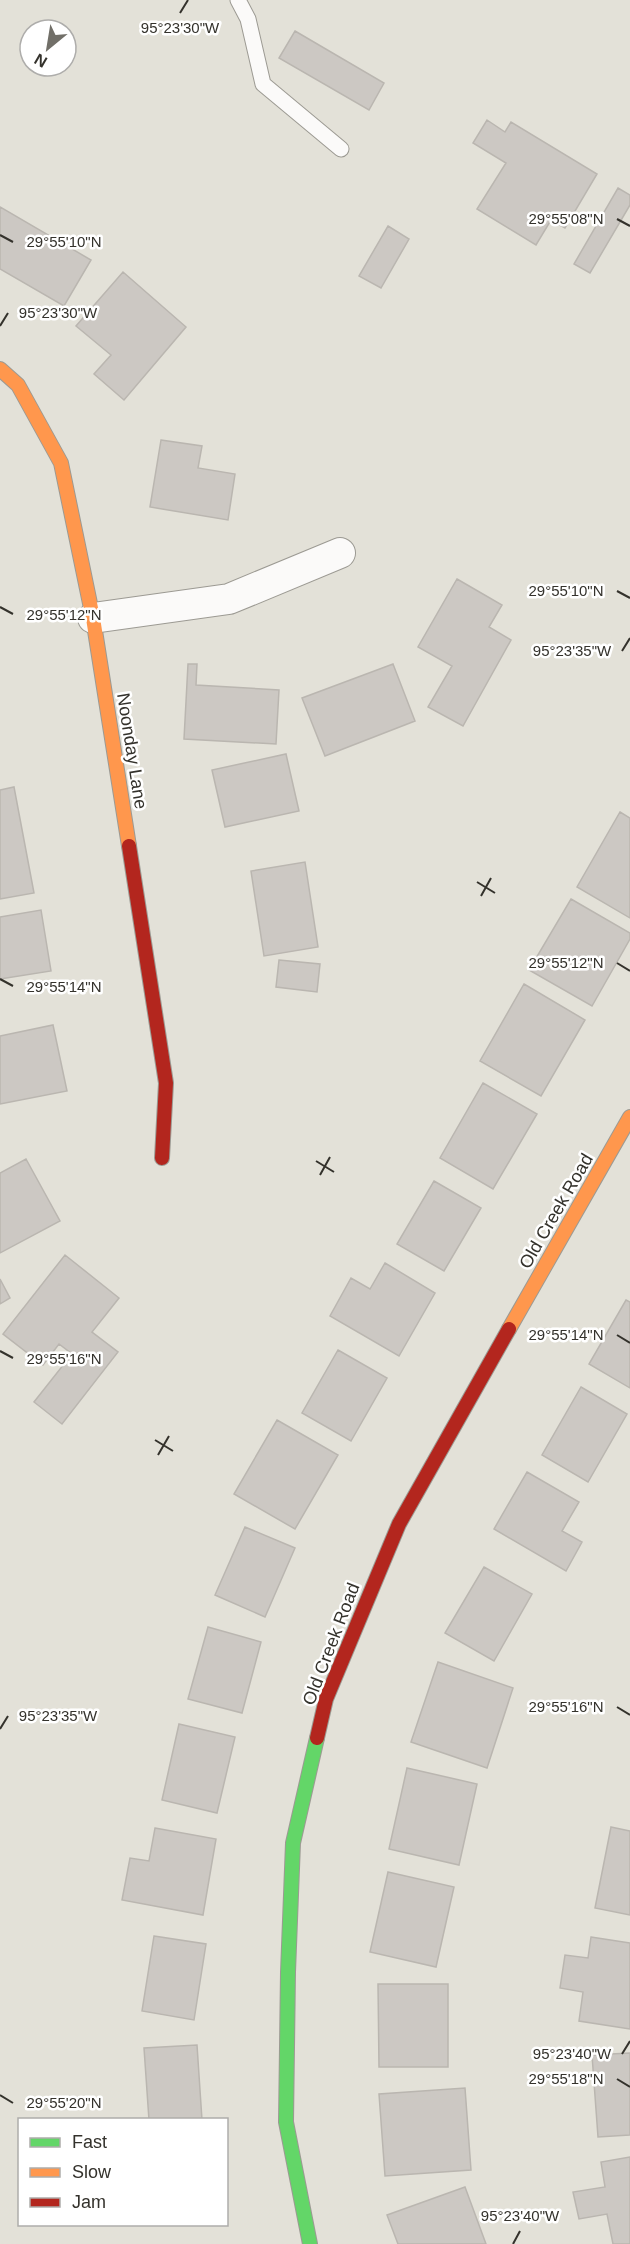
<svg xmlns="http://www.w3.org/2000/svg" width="630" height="2244" font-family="Helvetica,sans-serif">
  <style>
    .building { fill: #ccc8c3; stroke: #bab6b0; stroke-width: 1.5 }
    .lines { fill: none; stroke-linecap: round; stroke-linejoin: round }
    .lane-casing { stroke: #9c9a93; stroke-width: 17 }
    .street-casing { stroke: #9c9a93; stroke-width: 32 }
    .fast-casing { stroke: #9c9a93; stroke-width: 16 }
    .slow-casing { stroke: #9c9a93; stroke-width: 16 }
    .jam-casing { stroke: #9c9a93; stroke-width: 16 }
    .lane { stroke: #fbfaf9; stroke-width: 15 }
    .street { stroke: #fbfaf9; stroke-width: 30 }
    .fast { stroke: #63d668; stroke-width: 14 }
    .slow { stroke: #ff974d; stroke-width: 14 }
    .jam { stroke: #b3261e; stroke-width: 14 }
    .ticks { fill: none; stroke: #34322c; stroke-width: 2 }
    .labels { text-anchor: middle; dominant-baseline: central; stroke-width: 5; stroke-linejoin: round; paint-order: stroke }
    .street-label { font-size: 18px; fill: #34322c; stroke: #fff }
    .ticks-label { font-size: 15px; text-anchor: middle; fill: #34322c; stroke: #fff; stroke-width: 5; stroke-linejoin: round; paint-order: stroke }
  </style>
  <rect width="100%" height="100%" fill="#e3e1d8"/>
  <path class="building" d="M 295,31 L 384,83 L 369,110 L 279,58 Z
    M 487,120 L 505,132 L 511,122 L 597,174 L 565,228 L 551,220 L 536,245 L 477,209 L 506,163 L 473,143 Z
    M 618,188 L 630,195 L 630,205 L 590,273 L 574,264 Z
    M 0,207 L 91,260 L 64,306 L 0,269 Z
    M 388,226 L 409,239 L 381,288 L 359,276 Z
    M 123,272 L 186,327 L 124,400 L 94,374 L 111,355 L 76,326 Z
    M 161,440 L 202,446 L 198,468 L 235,474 L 228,520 L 150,507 Z
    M 457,579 L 502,605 L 489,627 L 511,640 L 463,726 L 428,707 L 452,666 L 418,647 Z
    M 188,664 L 197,664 L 196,685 L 279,690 L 276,744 L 184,739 Z
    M 393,664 L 415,721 L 325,756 L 302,698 Z
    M 286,754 L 299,811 L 225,827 L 212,770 Z
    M 14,787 L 34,893 L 0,899 L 0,790 Z
    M 620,812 L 630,818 L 630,918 L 577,887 Z
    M 305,862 L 318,947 L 264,956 L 251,871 Z
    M 571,899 L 630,933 L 630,939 L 592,1006 L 529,970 Z
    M 41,910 L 51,971 L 0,979 L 0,917 Z
    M 279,960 L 320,964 L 317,992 L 276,987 Z
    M 524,984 L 585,1020 L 541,1096 L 480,1061 Z
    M 53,1025 L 67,1091 L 0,1104 L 0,1036 Z
    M 483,1083 L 537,1114 L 493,1189 L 440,1158 Z
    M 26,1159 L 60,1221 L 0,1253 L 0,1173 Z
    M 434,1181 L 481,1208 L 444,1271 L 397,1244 Z
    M 65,1255 L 119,1298 L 92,1332 L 118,1352 L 62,1424 L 34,1402 L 72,1354 L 59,1344 L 43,1365 L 3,1334 Z
    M 385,1263 L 435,1293 L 399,1356 L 330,1316 L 351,1278 L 370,1289 Z
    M 0,1279 L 10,1298 L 0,1304 Z
    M 626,1300 L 630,1302 L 630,1388 L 589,1364 Z
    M 338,1350 L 387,1378 L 351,1441 L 302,1413 Z
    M 581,1387 L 627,1414 L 588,1482 L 542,1455 Z
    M 277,1420 L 338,1455 L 295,1529 L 234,1494 Z
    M 527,1472 L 579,1502 L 562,1531 L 582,1542 L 566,1571 L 494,1529 Z
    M 245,1527 L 295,1548 L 265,1617 L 215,1595 Z
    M 484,1567 L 532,1594 L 494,1661 L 445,1633 Z
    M 208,1627 L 261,1642 L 242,1713 L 188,1699 Z
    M 438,1662 L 513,1688 L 487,1768 L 411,1742 Z
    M 179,1724 L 235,1737 L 217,1813 L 162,1800 Z
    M 407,1768 L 477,1784 L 459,1865 L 389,1849 Z
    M 611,1827 L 630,1831 L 630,1915 L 595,1908 Z
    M 155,1828 L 216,1839 L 203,1915 L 122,1900 L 130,1858 L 149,1861 Z
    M 388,1872 L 454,1887 L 436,1967 L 370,1952 Z
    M 154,1936 L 206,1944 L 194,2020 L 142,2011 Z
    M 591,1937 L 630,1943 L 630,2029 L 579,2021 L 583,1992 L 560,1988 L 565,1955 L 588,1958 Z
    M 378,1984 L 448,1984 L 448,2067 L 379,2067 Z
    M 197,2045 L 202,2120 L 149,2120 L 144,2048 Z
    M 630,2053 L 630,2135 L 598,2137 L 592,2055 Z
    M 465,2088 L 471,2170 L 385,2176 L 379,2094 Z
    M 630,2157 L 630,2244 L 613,2244 L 607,2214 L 579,2219 L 573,2192 L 605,2187 L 601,2162 Z
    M 465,2187 L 486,2244 L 398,2244 L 387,2215 Z"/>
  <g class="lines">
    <defs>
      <path id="lane" d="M 238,0 L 248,19 L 263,84 L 341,149"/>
      <path id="street" d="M 93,618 L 229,599 L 340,553"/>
      <path id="fast" d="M 310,2244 L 286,2122 L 288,1972 L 293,1843 L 317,1738"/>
      <path id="slow" d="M 0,369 L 18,385 L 61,463 L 93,618 L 129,846
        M 509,1329 L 630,1117"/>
      <path id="jam" d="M 129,846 L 166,1083 L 162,1158
        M 317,1738 L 326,1699 L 399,1524 L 509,1329"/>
    </defs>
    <use href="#lane" class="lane-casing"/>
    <use href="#street" class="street-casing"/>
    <use href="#fast" class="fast-casing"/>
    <use href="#slow" class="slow-casing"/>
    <use href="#jam" class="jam-casing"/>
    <use href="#lane" class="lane"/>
    <use href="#street" class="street"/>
    <use href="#fast" class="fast"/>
    <use href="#slow" class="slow"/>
    <use href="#jam" class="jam"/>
  </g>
  <path class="ticks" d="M 180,13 L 188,0M 617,219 L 630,226M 0,235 L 13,242M 0,326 L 8,313M 617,591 L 630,598M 0,607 L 13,614M 622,651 L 630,638M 477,882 L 495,893M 481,896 L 491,878M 617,963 L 630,971M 0,979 L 13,986M 316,1161 L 334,1172M 320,1175 L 330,1157M 617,1335 L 630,1343M 0,1351 L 13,1358M 155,1440 L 173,1451M 158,1455 L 169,1436M 617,1707 L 630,1715M 0,1729 L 8,1716M 622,2054 L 630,2041M 617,2079 L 630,2087M 0,2095 L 13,2103M 513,2244 L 520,2231"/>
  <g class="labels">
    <g class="street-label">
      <text transform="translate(132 751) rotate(81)">Noonday Lane</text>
      <text transform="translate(556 1211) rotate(-60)">Old Creek Road</text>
      <text transform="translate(331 1644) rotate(-69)">Old Creek Road</text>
    </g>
  </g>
  <g class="ticks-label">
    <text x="180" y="33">95°23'30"W</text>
    <text x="566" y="224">29°55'08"N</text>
    <text x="64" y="247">29°55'10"N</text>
    <text x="58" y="318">95°23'30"W</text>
    <text x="566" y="596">29°55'10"N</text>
    <text x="64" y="620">29°55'12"N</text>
    <text x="572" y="656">95°23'35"W</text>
    <text x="566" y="968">29°55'12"N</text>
    <text x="64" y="992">29°55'14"N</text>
    <text x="566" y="1340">29°55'14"N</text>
    <text x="64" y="1364">29°55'16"N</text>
    <text x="566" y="1712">29°55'16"N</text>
    <text x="58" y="1721">95°23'35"W</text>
    <text x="572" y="2059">95°23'40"W</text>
    <text x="566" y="2084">29°55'18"N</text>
    <text x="64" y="2108">29°55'20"N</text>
    <text x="520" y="2221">95°23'40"W</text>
  </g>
  <rect x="18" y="2118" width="210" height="108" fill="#ffffff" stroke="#aeadab" stroke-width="1.5"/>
  <rect x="30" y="2138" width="30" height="9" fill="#63d668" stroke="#aeadab" stroke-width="1.5"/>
  <text x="72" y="2148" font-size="18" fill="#34322c">Fast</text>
  <rect x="30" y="2168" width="30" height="9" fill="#ff974d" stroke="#aeadab" stroke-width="1.5"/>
  <text x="72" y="2178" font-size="18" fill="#34322c">Slow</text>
  <rect x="30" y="2198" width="30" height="9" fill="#b3261e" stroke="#aeadab" stroke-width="1.5"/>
  <text x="72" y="2208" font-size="18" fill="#34322c">Jam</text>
  <g transform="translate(48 48) rotate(210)"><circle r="28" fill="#ffffff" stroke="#aeadab" stroke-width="1.5"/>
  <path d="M0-4.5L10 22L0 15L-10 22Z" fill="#716f68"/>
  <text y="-9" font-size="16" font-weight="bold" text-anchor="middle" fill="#34322c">N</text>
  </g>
</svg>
